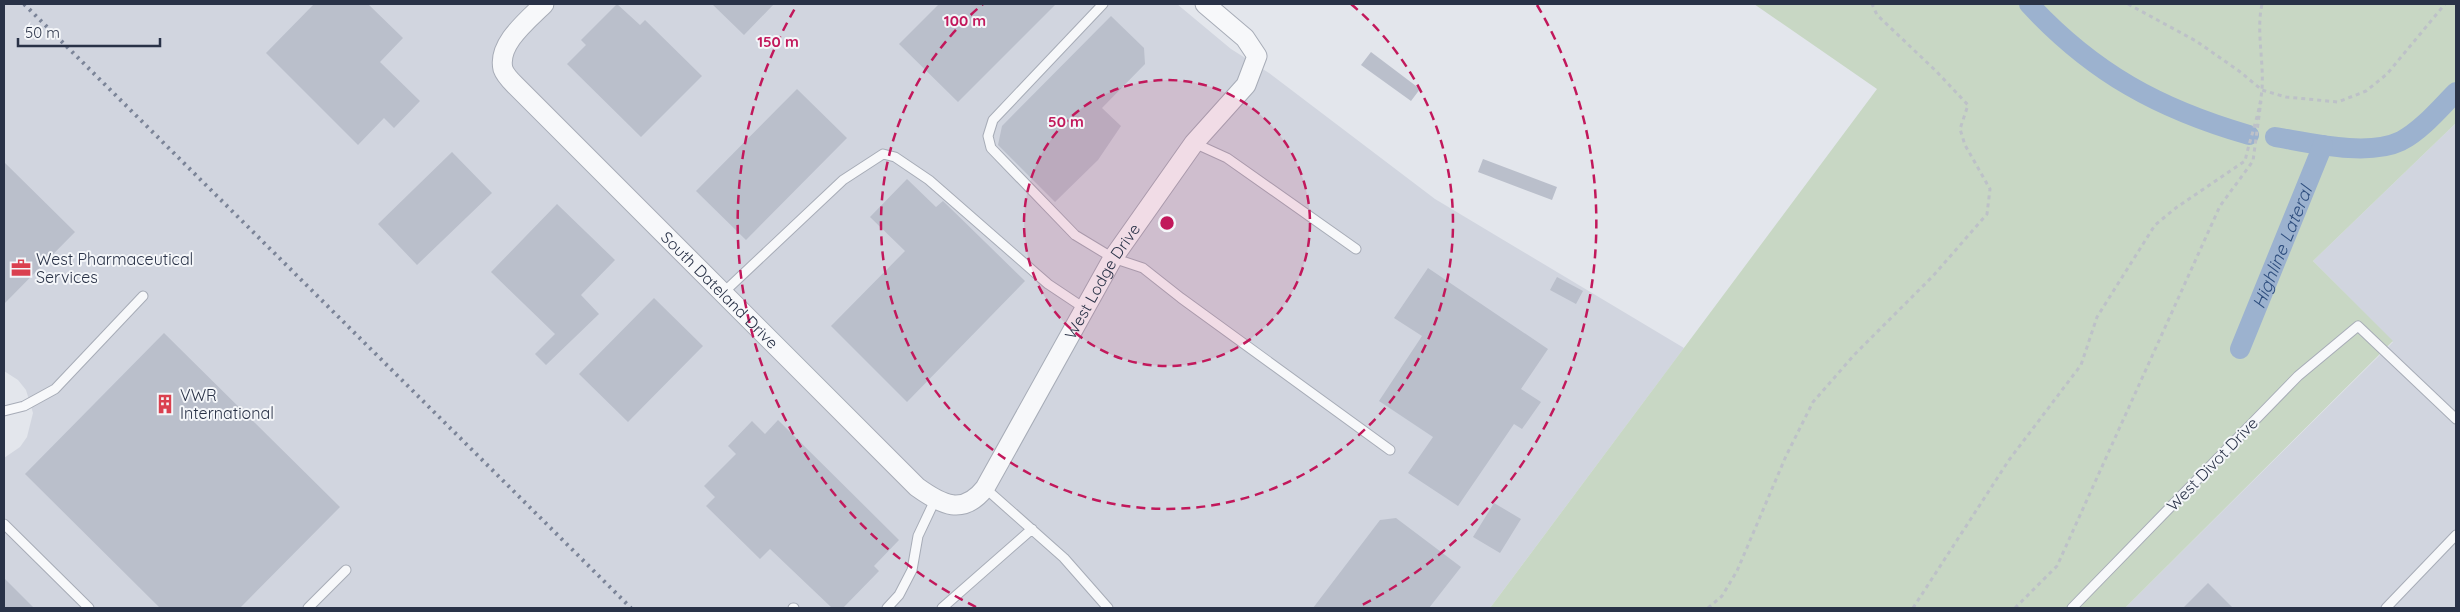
<svg xmlns="http://www.w3.org/2000/svg" width="2460" height="612" font-family="Quicksand,sans-serif">
  <style>
    .built { fill: #d1d5df }
    .green { fill: #c8d7c4 }
    .lines { fill: none; stroke-linecap: round; stroke-linejoin: round }
    .canal { stroke: #9cb2cf; stroke-width: 20 }
    .building { fill: #babfcb }
    .lane-casing { stroke: #a7acb7; stroke-width: 11 }
    .street-casing { stroke: #a7acb7; stroke-width: 21 }
    .path { stroke: #bdc1c8; stroke-width: 3; stroke-dasharray: 4 4; stroke-linecap: butt }
    .lane { stroke: #f7f8fa; stroke-width: 9 }
    .street { stroke: #f7f8fa; stroke-width: 19 }
    .rail { stroke: #7b8498; stroke-width: 4; stroke-dasharray: 2.5 5; stroke-linecap: butt }
    .ring { fill: none; stroke: #c2185b; stroke-width: 2.5; stroke-dasharray: 9 6 }
    .labels { text-anchor: middle; dominant-baseline: central; stroke-width: 4; stroke-linejoin: round; paint-order: stroke }
    .poi-label { font-size: 16px; fill: #293247; stroke: #f4f6f9; text-anchor: start }
    .street-label { font-size: 16px; fill: #293247; stroke: #f4f6f9 }
    .water-label { font-size: 18px; font-style: italic; fill: #2f4f7f; stroke: #f4f6f9 }
    .centre { fill: #c2185b; stroke: #f4f6f9; stroke-width: 2.5 }
    .ring-label { font-size: 15px; text-anchor: middle; font-weight: bold; fill: #c2185b; stroke: #f4f6f9; stroke-width: 4; stroke-linejoin: round; paint-order: stroke }
  </style>
  <rect width="100%" height="100%" fill="#e3e6ec"/>
  <path class="built" d="M 4,4 L 1177,4 L 1231,49 L 1269,73 L 1435,199 L 1684,348 L 1490,608 L 4,608 L 4,458 L 20,447 L 27,437 L 33,413 L 26,390 L 18,380 L 4,371 Z
    M 2456,123 L 2456,608 L 2125,608 L 2393,342 L 2313,261 Z"/>
  <path class="green" d="M 1754,4 L 2456,4 L 2456,123 L 2313,261 L 2393,341 L 2125,608 L 1490,608 L 1877,89 Z"/>
  <g class="lines">
    <g class="canal">
      <path d="M 2029,4 C 2093,73 2159,109 2249,135"/>
      <path d="M 2275,137 C 2311,143 2368,157 2401,141 C 2422,130 2440,108 2456,92"/>
      <path id="s1" d="M 2240,349 L 2323,145"/>
    </g>
  </g>
  <path class="building" d="M 314,4 L 368,4 L 403,38 L 380,62 L 420,101 L 394,128 L 384,118 L 358,145 L 266,53 Z
    M 617,4 L 640,25 L 645,20 L 702,76 L 641,137 L 567,64 L 586,45 L 581,40 Z
    M 712,4 L 774,4 L 744,35 Z
    M 939,4 L 1056,4 L 958,102 L 899,44 Z
    M 1111,16 L 1144,48 L 1145,64 L 1102,108 L 1121,126 L 1098,160 L 1055,202 L 998,145 L 1002,126 Z
    M 1371,52 L 1420,89 L 1411,101 L 1361,65 Z
    M 797,89 L 847,138 L 746,240 L 696,191 Z
    M 452,152 L 492,193 L 417,265 L 378,224 Z
    M 1483,159 L 1557,187 L 1552,200 L 1478,172 Z
    M 4,162 L 75,232 L 4,304 Z
    M 907,179 L 936,207 L 943,201 L 1025,281 L 907,402 L 831,326 L 905,251 L 870,217 Z
    M 557,204 L 615,260 L 581,295 L 599,314 L 546,365 L 535,354 L 555,334 L 491,272 Z
    M 1428,268 L 1548,349 L 1521,389 L 1541,402 L 1522,429 L 1514,424 L 1458,506 L 1408,473 L 1433,437 L 1379,401 L 1422,336 L 1394,318 Z
    M 1557,277 L 1583,291 L 1576,304 L 1550,290 Z
    M 654,298 L 703,346 L 628,422 L 579,374 Z
    M 164,333 L 340,507 L 240,608 L 160,608 L 25,474 Z
    M 778,420 L 899,540 L 874,566 L 879,571 L 843,608 L 832,608 L 770,549 L 760,559 L 706,506 L 715,497 L 704,486 L 736,454 L 728,446 L 752,421 L 765,434 Z
    M 1494,503 L 1521,519 L 1500,553 L 1473,537 Z
    M 1396,518 L 1461,567 L 1429,608 L 1313,608 L 1380,520 Z
    M 4,578 L 34,608 L 4,608 Z
    M 2208,583 L 2233,608 L 2183,608 Z"/>
  <g class="lines">
    <defs>
      <path id="lane" d="M 1103,4 L 993,120 L 988,136 L 991,148 L 1075,235 L 1113,258 L 1143,268 L 1181,298 L 1390,450
        M 1194,143 L 1227,158 L 1356,249
        M 724,292 L 843,180 L 883,154 L 895,157 L 929,180 L 1048,284 L 1084,308
        M 4,411 L 24,406 L 55,389 L 143,296
        M 985,488 L 1064,558 L 1108,608
        M 4,524 L 89,608
        M 308,608 L 346,570
        M 793,608 L 794,608
        M 887,608 L 899,595 L 912,570 L 918,536 L 935,500
        M 942,608 L 1032,529
        M 2072,608 L 2298,376 L 2358,326 L 2456,419
        M 2386,608 L 2456,535"/>
      <g id="street">
        <path id="s2" d="M 544,4 C 528,20 497,44 503,69 C 505,75 511,81 515,85 L 917,487 C 942,505 963,516 985,488 L 1113,258 L 1194,143 L 1246,85 L 1257,56 L 1245,38 L 1205,4"/>
      </g>
    </defs>
    <use href="#lane" class="lane-casing"/>
    <use href="#street" class="street-casing"/>
    <path class="path" d="M 2128,4 L 2196,41 L 2239,71 L 2262,90 L 2286,97 L 2338,102 L 2366,91 L 2387,74 L 2445,4
      M 1708,608 L 1722,596 L 1737,571 L 1786,456 L 1813,402 L 1855,354 L 1933,276 L 1987,214 L 1990,189 L 1965,145 L 1960,129 L 1968,105 L 1936,71 L 1877,15 L 1872,4
      M 1913,608 L 2009,460 L 2081,365 L 2097,317 L 2155,225 L 2177,207 L 2245,161 C 2250,138 2260,113 2262,89 C 2264,61 2256,31 2262,4
      M 2015,608 L 2057,566 L 2220,206 L 2253,161 L 2261,101"/>
    <use href="#lane" class="lane"/>
    <use href="#street" class="street"/>
    <path class="rail" d="M 24,4 L 631,608"/>
  </g>
  <circle cx="1167" cy="223" r="143" fill="#c2185b" fill-opacity=".12"/>
  <g class="ring">
    <circle cx="1167" cy="223" r="143"/>
    <path d="M1351 4A286 286 0 1 1 983 4"/>
    <path d="M976 607A429 429 0 0 1 797 5M1537 5A429 429 0 0 1 1358 607"/>
  </g>
  <defs>
    <symbol id="office-bare" viewBox="-9 -9 18 18"><path d="M-6-3h4V-5.5h4V-3h4V5H-6ZM-1-4.5V-3h2v-1.5ZM-6 0V1H6V0Z" fill="#da404f" stroke="#f4f6f9" stroke-width="2.5" paint-order="stroke"/></symbol>
    <symbol id="building-bare" viewBox="-9 -9 18 18"><path d="M-4-6H4V6H1V3H-1V6H-4ZM-2.5-4.3h1.7v1.8h-1.7ZM.8-4.3h1.7v1.8H.8ZM-2.5-1h1.7V.8h-1.7ZM.8-1h1.7V.8H.8Z" fill="#da404f" stroke="#f4f6f9" stroke-width="2.5" paint-order="stroke"/></symbol>
  </defs>
  <g fill-rule="evenodd">
    <use href="#office-bare" x="7" y="254" width="28" height="28"/>
    <use href="#building-bare" x="151" y="390" width="28" height="28"/>
  </g>
  <g class="labels">
    <g class="poi-label">
      <text x="36" y="259">West Pharmaceutical<tspan x="36" dy="18">Services</tspan></text>
      <text x="180" y="395">VWR<tspan x="180" dy="18">International</tspan></text>
    </g>
    <g class="street-label">
      <text stroke="none"><textPath href="#s2" startOffset="985">West Lodge Drive</textPath></text>
      <text stroke="none"><textPath href="#s2" startOffset="390">South Dateland Drive</textPath></text>
      <text transform="translate(2212 464) rotate(-46)">West Divot Drive</text>
    </g>
    <g class="water-label">
      <text stroke="none"><textPath href="#s1" startOffset="110">Highline Lateral</textPath></text>
    </g>
  </g>
  <circle cx="1167" cy="223" r="8" class="centre"/>
  <g class="ring-label">
    <text x="965" y="26">100 m</text>
    <text x="778" y="47">150 m</text>
    <text x="1066" y="127">50 m</text>
  </g>
  <rect width="2460" height="612" fill="none" stroke="#293247" stroke-width="10"/>
  <path d="M18 38v8h142v-8" fill="none" stroke="#293247" stroke-width="2.5"/>
  <text x="25" y="38" font-size="15" fill="#293247" stroke="#f4f6f9" stroke-width="4" paint-order="stroke">50 m</text>
</svg>
